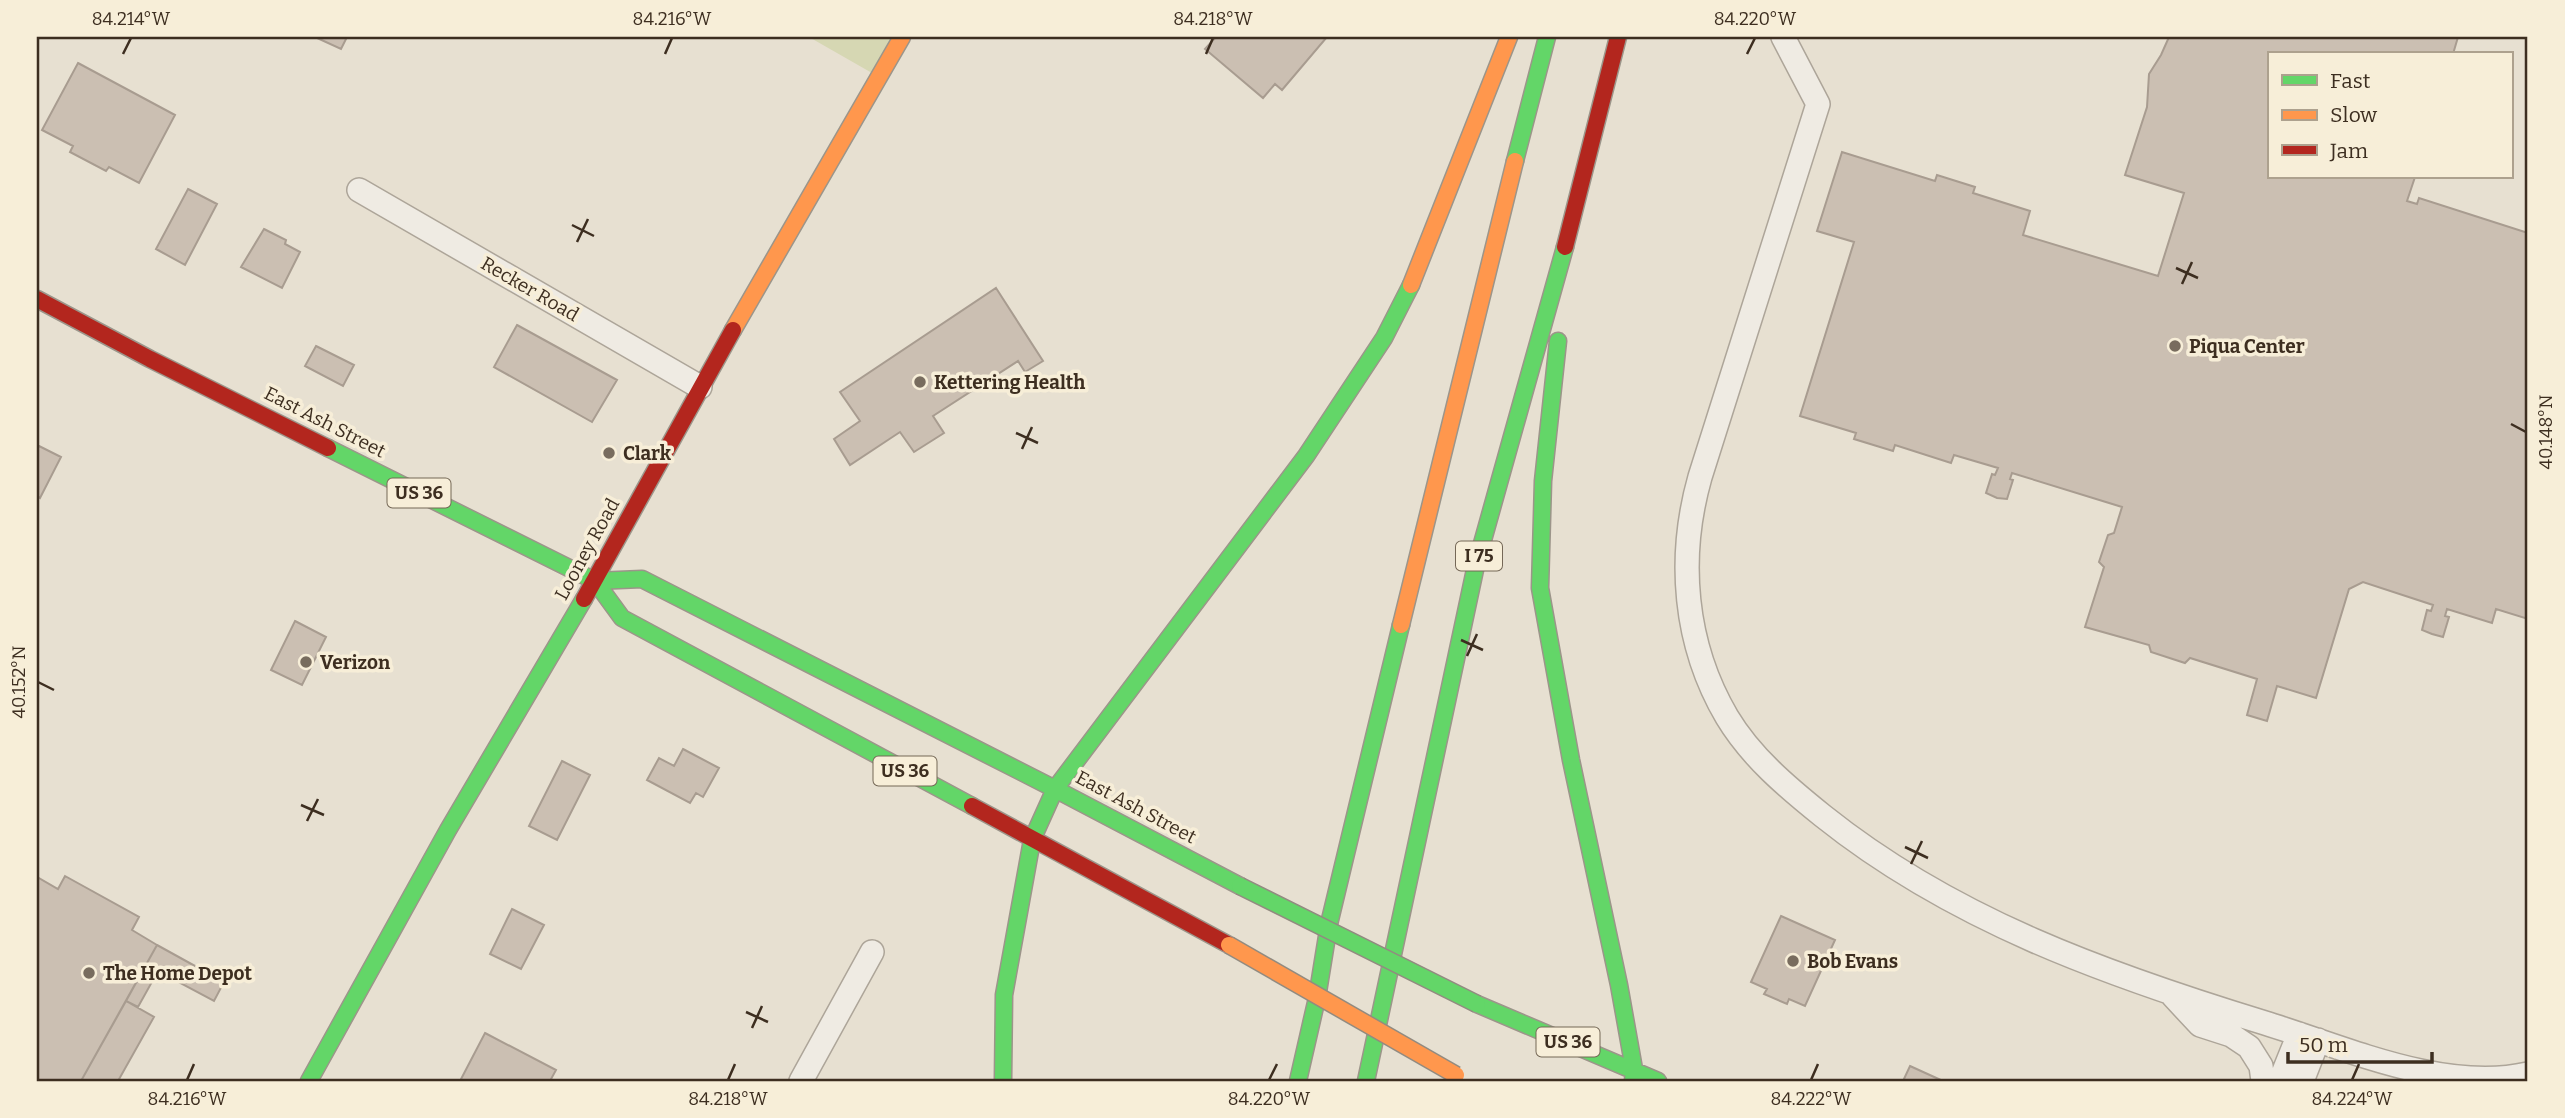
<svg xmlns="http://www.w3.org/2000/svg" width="2565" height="1118" font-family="Bitter,serif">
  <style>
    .green { fill: #d6d7b3 }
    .building { fill: #cbbfb2; stroke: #a89c90; stroke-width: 2 }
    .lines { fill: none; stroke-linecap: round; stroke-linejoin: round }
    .street-casing { stroke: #ada599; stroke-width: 26 }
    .fast-casing { stroke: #9c958a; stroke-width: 19 }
    .slow-casing { stroke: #9c958a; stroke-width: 19 }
    .jam-casing { stroke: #9c958a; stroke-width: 19 }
    .street { stroke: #efebe3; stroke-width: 23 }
    .fast { stroke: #63d668; stroke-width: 16 }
    .slow { stroke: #ff974d; stroke-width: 16 }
    .jam { stroke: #b3261e; stroke-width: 16 }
    .fast-bridge-casing { stroke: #928b80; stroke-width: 19; stroke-linecap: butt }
    .slow-bridge-casing { stroke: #928b80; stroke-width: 19; stroke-linecap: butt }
    .fast-bridge { stroke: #63d668; stroke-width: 16 }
    .slow-bridge { stroke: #ff974d; stroke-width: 16 }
    .ticks { fill: none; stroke: #3d2e20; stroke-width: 2.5 }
    .poi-dot { fill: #786c5e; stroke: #f7eed8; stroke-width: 2.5 }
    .labels { text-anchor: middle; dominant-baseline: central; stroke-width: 7; stroke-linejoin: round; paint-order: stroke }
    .shield { fill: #f7eed8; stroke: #756857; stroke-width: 2 }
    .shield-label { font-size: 18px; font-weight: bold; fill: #3d2e20 }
    .street-label { font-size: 19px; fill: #3d2e20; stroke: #f7eed8 }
    .poi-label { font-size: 19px; font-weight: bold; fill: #3d2e20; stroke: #f7eed8; text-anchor: start }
    .neatline { fill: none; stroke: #3d2e20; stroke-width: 2.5 }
    .ticks-label { font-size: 18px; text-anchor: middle; fill: #3d2e20 }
  </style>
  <rect width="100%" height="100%" fill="#e7e0d1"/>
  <path class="green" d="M 809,37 L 902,37 L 879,77 Z"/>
  <path class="building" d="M 315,37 L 347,37 L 341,49 Z
    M 1216,37 L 1327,37 L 1282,90 L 1275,84 L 1263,98 L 1205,49 Z
    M 2169,37 L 2458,37 L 2453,54 L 2269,54 L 2269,177 L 2415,177 L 2407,201 L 2417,204 L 2419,198 L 2528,233 L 2528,619 L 2496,609 L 2492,623 L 2447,609 L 2445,616 L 2449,617 L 2443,637 L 2432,634 L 2422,630 L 2427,610 L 2431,611 L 2433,605 L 2363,582 L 2349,589 L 2316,698 L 2277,686 L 2267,721 L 2247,715 L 2257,679 L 2190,658 L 2185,663 L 2151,652 L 2149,645 L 2085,627 L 2104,567 L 2099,562 L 2108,535 L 2114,533 L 2122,507 L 2012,473 L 2010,479 L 2013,480 L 2007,499 L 1997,498 L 1986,493 L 1992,474 L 1995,475 L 1998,468 L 1954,455 L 1951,463 L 1895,445 L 1893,451 L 1854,439 L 1856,433 L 1800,416 L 1854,242 L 1817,231 L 1842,152 L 1935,181 L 1937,175 L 1975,187 L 1973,193 L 2030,211 L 2023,235 L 2158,276 L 2184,193 L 2125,175 L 2147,107 L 2149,74 L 2161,55 Z
    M 78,63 L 175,115 L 139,183 L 109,167 L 106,171 L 70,152 L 73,146 L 42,130 Z
    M 188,189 L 217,204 L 185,265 L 156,249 Z
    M 264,229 L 286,240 L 285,244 L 300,252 L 282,288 L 241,267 Z
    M 996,288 L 1043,361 L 1025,372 L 1018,361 L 933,416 L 944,433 L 914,452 L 900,432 L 850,465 L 834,439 L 860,421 L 840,392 Z
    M 517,325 L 617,380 L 592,422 L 494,367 Z
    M 316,346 L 354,365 L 343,386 L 305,366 Z
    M 39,446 L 61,457 L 40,498 L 37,496 L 37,450 Z
    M 295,621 L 326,637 L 302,685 L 271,670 Z
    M 683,749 L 719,768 L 703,797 L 696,793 L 690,803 L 647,780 L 659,758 L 674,766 Z
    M 562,761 L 590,775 L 557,840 L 529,826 Z
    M 65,876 L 139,917 L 132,930 L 157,945 L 81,1081 L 37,1081 L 37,877 L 58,889 Z
    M 512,909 L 544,925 L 521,969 L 490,954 Z
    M 1781,916 L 1835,940 L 1805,1006 L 1789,999 L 1787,1004 L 1764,994 L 1767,989 L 1751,982 Z
    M 157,945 L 224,982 L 214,1001 L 158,971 L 138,1007 L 126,1001 Z
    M 126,1001 L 154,1017 L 118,1081 L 81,1081 Z
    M 485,1033 L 556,1070 L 550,1081 L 460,1081 Z
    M 1910,1066 L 1943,1081 L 1903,1081 Z"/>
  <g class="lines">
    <defs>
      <path id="street" d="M 1783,37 L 1818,104 L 1700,477 C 1677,558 1684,644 1727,717 C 1751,757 1787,787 1823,816 C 1953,920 2108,975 2265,1023 C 2346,1048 2444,1093 2528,1074
        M 359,190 L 700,387
        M 2173,996 L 2200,1025 L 2231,1035 L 2249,1047 L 2261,1066 L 2263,1081
        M 801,1081 L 872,952
        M 2280,1081 L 2299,1034
        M 2302,1081 L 2318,1040"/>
      <path id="fast" d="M 1515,161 L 1547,37
        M 1558,341 L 1543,481 L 1540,588 L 1571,760 L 1619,985 L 1634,1069 L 1633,1081
        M 328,448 L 595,581 L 622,618 L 972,806
        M 595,581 L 642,579 L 1055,789 L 1240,886
        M 1477,1004 L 1658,1081
        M 309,1081 L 448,830 L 584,599
        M 1003,1081 L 1004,995 L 1032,840 L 1055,789 L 1306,456 L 1384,338 L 1411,285
        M 1298,1081 L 1317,998 L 1329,924 L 1401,625
        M 1366,1081 L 1476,565 L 1565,247"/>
      <path id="slow" d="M 1411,285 L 1509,37
        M 733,330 L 902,37
        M 1401,625 L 1515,161"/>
      <path id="jam" d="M 1565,247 L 1618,37
        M 37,299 L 150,359 L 328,448
        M 584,599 L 733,330
        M 972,806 L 1229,945"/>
    </defs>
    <use href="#street" class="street-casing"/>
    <use href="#fast" class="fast-casing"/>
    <use href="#slow" class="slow-casing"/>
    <use href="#jam" class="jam-casing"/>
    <use href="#street" class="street"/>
    <use href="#fast" class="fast"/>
    <use href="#slow" class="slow"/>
    <use href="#jam" class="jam"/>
    <defs>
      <path id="fast-bridge" d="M 1240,886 L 1477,1004"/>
      <path id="slow-bridge" d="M 1229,945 L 1456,1075"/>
    </defs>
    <use href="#fast-bridge" class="fast-bridge-casing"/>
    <use href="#slow-bridge" class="slow-bridge-casing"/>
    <use href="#fast-bridge" class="fast-bridge"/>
    <use href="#slow-bridge" class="slow-bridge"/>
  </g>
  <path class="ticks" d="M 123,54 L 131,38M 665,54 L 672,38M 1206,54 L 1213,38M 1747,54 L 1755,38M 572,225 L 594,236M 577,242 L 588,219M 2176,268 L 2198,278M 2182,284 L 2192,262M 2511,424 L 2526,432M 1016,433 L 1038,443M 1022,449 L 1032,427M 1461,640 L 1483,650M 1467,656 L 1477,634M 38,682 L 54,690M 301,805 L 324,815M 307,821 L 318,799M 1905,847 L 1928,858M 1911,864 L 1922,841M 746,1012 L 768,1022M 752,1028 L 762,1006M 187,1080 L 194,1064M 728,1080 L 735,1064M 1269,1080 L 1277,1064M 1811,1080 L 1818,1064M 2352,1080 L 2359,1064"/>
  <g class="poi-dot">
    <circle cx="2175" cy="346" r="7"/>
    <circle cx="920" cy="382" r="7"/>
    <circle cx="609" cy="453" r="7"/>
    <circle cx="306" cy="662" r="7"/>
    <circle cx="1793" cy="961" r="7"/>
    <circle cx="89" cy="973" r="7"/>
  </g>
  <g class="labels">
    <g class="shield">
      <rect x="387.5" y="478.5" width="63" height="29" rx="5"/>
      <rect x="1456" y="541.5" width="46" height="29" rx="5"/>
      <rect x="873.5" y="756.5" width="63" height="29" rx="5"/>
      <rect x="1536.5" y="1027.5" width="63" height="29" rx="5"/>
    </g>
    <g class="shield-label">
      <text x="419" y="493">US 36</text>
      <text x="1479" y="556">I 75</text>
      <text x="905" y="771">US 36</text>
      <text x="1568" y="1042">US 36</text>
    </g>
    <g class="street-label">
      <text transform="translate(530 289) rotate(30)">Recker Road</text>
      <text transform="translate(325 422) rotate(27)">East Ash Street</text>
      <text transform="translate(587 549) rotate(-61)">Looney Road</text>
      <text transform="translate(1136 807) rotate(28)">East Ash Street</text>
    </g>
    <g class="poi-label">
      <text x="2189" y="346">Piqua Center</text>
      <text x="934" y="382">Kettering Health</text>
      <text x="623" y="453">Clark</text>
      <text x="320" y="662">Verizon</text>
      <text x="1807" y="961">Bob Evans</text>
      <text x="103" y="973">The Home Depot</text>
    </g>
  </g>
  <rect width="2565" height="1118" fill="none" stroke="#f7eed8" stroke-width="77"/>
  <rect x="2268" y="52" width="245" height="126" fill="#f7eed8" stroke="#ada18e" stroke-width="2"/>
  <rect x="2282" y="75" width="35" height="10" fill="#63d668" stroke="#ada18e" stroke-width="2"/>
  <text x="2330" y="88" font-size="21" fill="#3d2e20">Fast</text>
  <rect x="2282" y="110" width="35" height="10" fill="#ff974d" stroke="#ada18e" stroke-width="2"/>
  <text x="2330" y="122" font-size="21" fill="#3d2e20">Slow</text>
  <rect x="2282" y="145" width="35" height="10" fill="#b3261e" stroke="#ada18e" stroke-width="2"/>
  <text x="2330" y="158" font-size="21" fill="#3d2e20">Jam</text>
  <path d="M2288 1052v10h144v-10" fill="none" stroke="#3d2e20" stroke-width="3.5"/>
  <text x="2299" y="1052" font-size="21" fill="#3d2e20" stroke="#f7eed8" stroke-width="5" paint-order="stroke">50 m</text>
  <rect x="38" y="38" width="2488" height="1042" class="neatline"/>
  <g class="ticks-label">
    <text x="131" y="25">84.214°W</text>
    <text x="672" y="25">84.216°W</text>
    <text x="1213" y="25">84.218°W</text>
    <text x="1755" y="25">84.220°W</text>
    <text transform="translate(2546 432) rotate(-90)" y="6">40.148°N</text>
    <text transform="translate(19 682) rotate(-90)" y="6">40.152°N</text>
    <text x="187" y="1105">84.216°W</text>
    <text x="728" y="1105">84.218°W</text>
    <text x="1269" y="1105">84.220°W</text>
    <text x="1811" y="1105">84.222°W</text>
    <text x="2352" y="1105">84.224°W</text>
  </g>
</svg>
